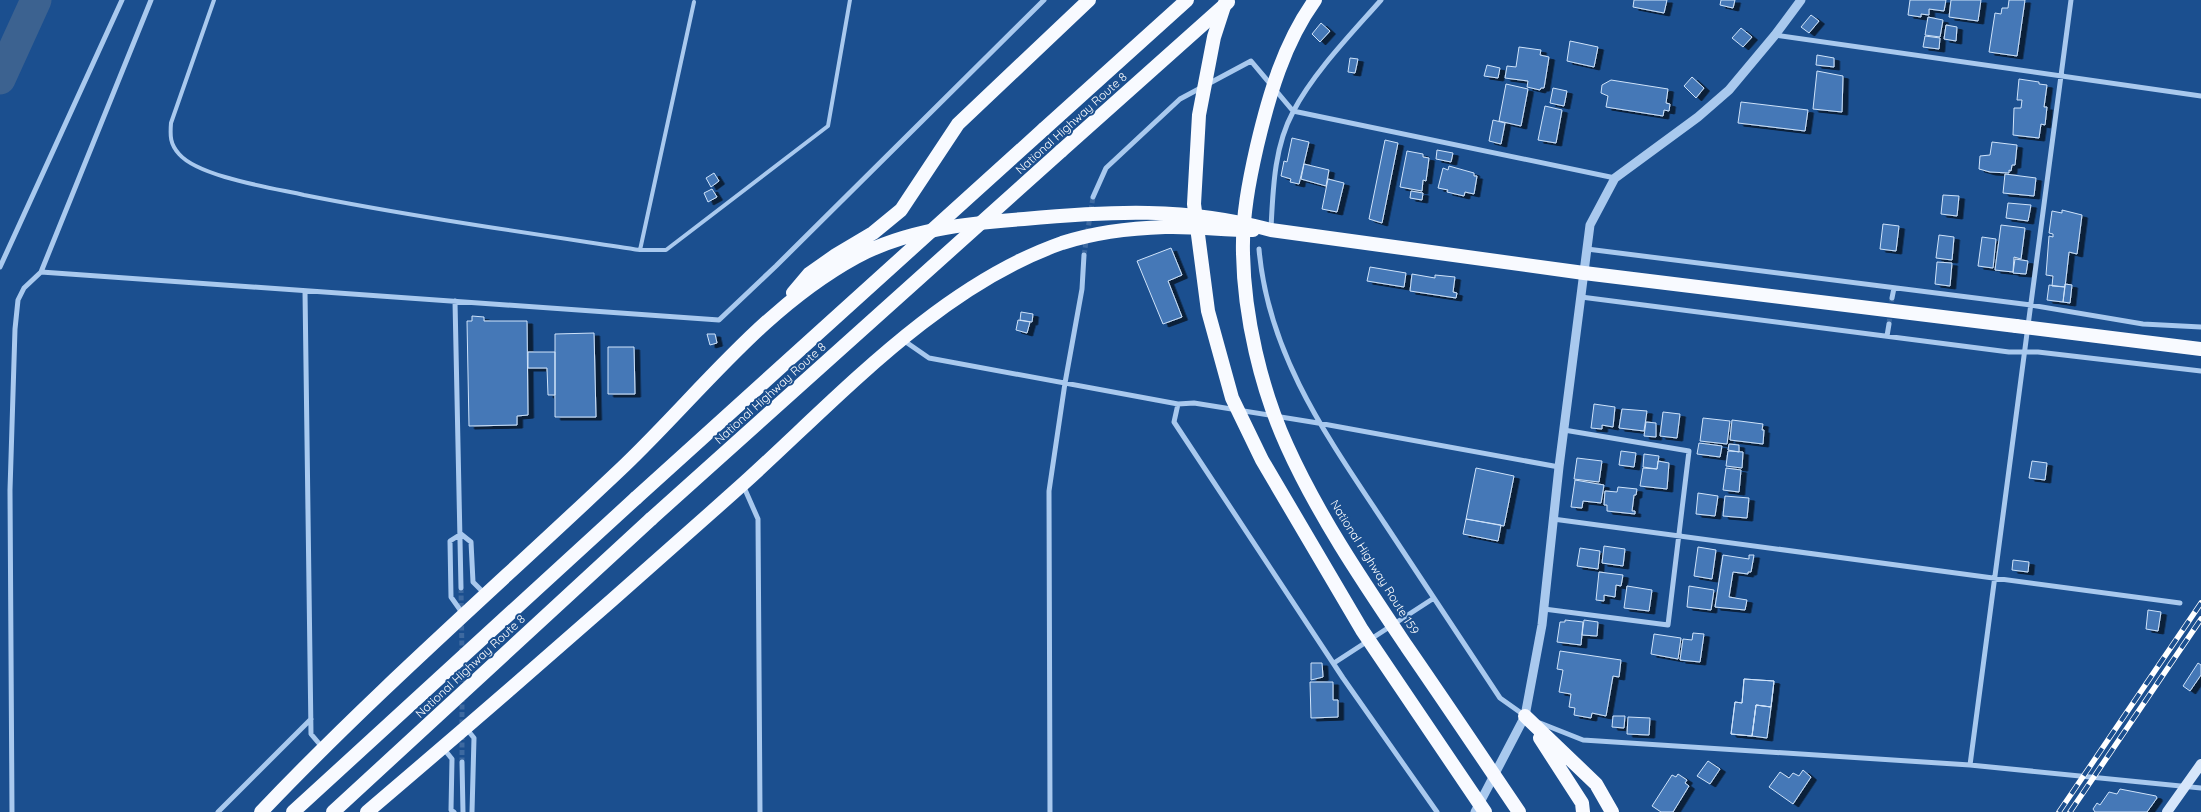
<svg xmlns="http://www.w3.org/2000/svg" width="2201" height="812" font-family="Quicksand,sans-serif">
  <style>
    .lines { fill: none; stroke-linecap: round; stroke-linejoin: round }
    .river { stroke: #3c6290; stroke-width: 31 }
    .building { fill: #4478b7; stroke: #cfe3fa; filter: url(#shadow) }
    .minor-tunnel { stroke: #3d69a0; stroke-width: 5; stroke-dasharray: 5 2.5; stroke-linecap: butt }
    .service { stroke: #a9c9ee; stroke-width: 4 }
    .minor { stroke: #a9c9ee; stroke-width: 5 }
    .tertiary { stroke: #a9c9ee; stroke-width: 9 }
    .secondary { stroke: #d6e6fa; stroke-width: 10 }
    .trunk { stroke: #f8faff; stroke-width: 14 }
    .rail-casing { stroke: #fff; stroke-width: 5.5 }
    .rail { stroke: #1b4f8f; stroke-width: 4; stroke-dasharray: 11; stroke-linecap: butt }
    .trunk-bridge { stroke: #f8faff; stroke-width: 14 }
    .labels { text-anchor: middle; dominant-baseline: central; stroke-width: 4; stroke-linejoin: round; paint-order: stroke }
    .street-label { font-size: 12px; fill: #fff; stroke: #1b4f8f }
  </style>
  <defs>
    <filter id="shadow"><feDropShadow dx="5.5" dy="3" stdDeviation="0" flood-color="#0009"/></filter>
  </defs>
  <rect width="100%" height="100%" fill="#1b4f8f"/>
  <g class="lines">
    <path class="river" d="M 0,79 L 36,0"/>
  </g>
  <path class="building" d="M 1634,0 L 1667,0 L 1664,13 L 1633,7 Z
    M 1721,0 L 1735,0 L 1733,8 L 1720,5 Z
    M 1910,0 L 1946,0 L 1944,11 L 1929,9 L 1929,15 L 1921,14 L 1921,17 L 1908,15 Z
    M 1951,0 L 1981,0 L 1978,21 L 1949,17 Z
    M 2009,0 L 2025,0 L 2017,56 L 1989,52 L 1995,13 L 2001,14 L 2002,8 L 2008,8 Z
    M 1811,15 L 1819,21 L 1809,33 L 1801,27 Z
    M 1928,17 L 1943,20 L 1940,37 L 1925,35 Z
    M 1321,23 L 1330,31 L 1320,42 L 1312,34 Z
    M 1946,25 L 1957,27 L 1956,41 L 1944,39 Z
    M 1741,28 L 1752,37 L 1743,47 L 1732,38 Z
    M 1925,36 L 1940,38 L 1939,49 L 1923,47 Z
    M 1570,41 L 1598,47 L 1594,67 L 1567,61 Z
    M 1519,47 L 1541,50 L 1540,55 L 1549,57 L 1544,88 L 1541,88 L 1540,90 L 1527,87 L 1528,81 L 1505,78 L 1507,66 L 1516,67 Z
    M 1817,55 L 1834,58 L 1834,67 L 1816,65 Z
    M 1350,58 L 1358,59 L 1355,73 L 1348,72 Z
    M 1487,65 L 1500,68 L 1498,78 L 1484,76 Z
    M 1817,71 L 1843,76 L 1842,112 L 1813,109 Z
    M 1692,77 L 1704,88 L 1696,98 L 1684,86 Z
    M 2019,79 L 2039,82 L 2039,84 L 2047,85 L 2044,107 L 2047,107 L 2045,125 L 2041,124 L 2039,138 L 2013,135 L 2014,108 L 2021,108 L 2022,100 L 2017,100 Z
    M 1611,80 L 1668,89 L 1666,103 L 1670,104 L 1669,111 L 1664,110 L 1663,116 L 1606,107 L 1608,96 L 1601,93 L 1602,85 Z
    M 1506,84 L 1528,89 L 1521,126 L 1499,121 Z
    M 1553,88 L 1567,91 L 1564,106 L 1550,103 Z
    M 1741,102 L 1808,110 L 1805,131 L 1738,123 Z
    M 1545,106 L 1562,110 L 1556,143 L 1538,140 Z
    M 1493,120 L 1505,123 L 1501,144 L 1489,141 Z
    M 1292,138 L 1309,142 L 1299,184 L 1290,182 L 1291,179 L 1281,176 L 1284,161 L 1287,162 Z
    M 1385,140 L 1398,143 L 1382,223 L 1369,219 Z
    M 1992,142 L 2017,145 L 2015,165 L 2012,165 L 2011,171 L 2009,170 L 2009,173 L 1990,172 L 1979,169 L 1980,156 L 1990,155 Z
    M 1437,150 L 1453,153 L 1451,162 L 1436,159 Z
    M 1407,151 L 1423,154 L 1423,157 L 1429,158 L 1426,181 L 1423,180 L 1422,191 L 1400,187 Z
    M 1304,164 L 1329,170 L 1326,186 L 1301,179 Z
    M 1449,166 L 1474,173 L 1474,176 L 1477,176 L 1474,194 L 1465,192 L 1464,196 L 1447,192 L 1448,190 L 1438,188 L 1443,168 L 1448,170 Z
    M 714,173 L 719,181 L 711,187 L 706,178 Z
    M 2005,174 L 2036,178 L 2034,196 L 2003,193 Z
    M 1328,179 L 1344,183 L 1337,212 L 1322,209 Z
    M 712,189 L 717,197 L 708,202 L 704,193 Z
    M 1411,191 L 1423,193 L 1422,200 L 1410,198 Z
    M 1943,195 L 1959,196 L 1957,216 L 1941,214 Z
    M 2008,203 L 2031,205 L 2028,221 L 2006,218 Z
    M 2062,210 L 2082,215 L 2077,254 L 2069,252 L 2065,287 L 2052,286 L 2053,276 L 2046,275 L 2049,236 L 2053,237 L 2053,234 L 2049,233 L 2052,211 L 2062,213 Z
    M 1883,224 L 1899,226 L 1896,251 L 1880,249 Z
    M 2001,225 L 2025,228 L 2021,259 L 2014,257 L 2013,272 L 1995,270 Z
    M 1939,235 L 1954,237 L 1952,260 L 1936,258 Z
    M 1982,237 L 1996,239 L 1993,268 L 1978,266 Z
    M 1171,248 L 1182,275 L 1168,281 L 1182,317 L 1163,324 L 1137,261 Z
    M 2015,259 L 2028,261 L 2026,274 L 2013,273 Z
    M 1937,262 L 1952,263 L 1950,286 L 1935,284 Z
    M 1370,267 L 1406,273 L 1404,287 L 1367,281 Z
    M 1412,274 L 1435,278 L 1435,275 L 1455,277 L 1453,292 L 1457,293 L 1456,298 L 1410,291 Z
    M 2065,284 L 2072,285 L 2070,303 L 2063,302 Z
    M 2049,285 L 2065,287 L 2063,302 L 2047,300 Z
    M 1021,312 L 1033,314 L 1032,322 L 1020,320 Z
    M 472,316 L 484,317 L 484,321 L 527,321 L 528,415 L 517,416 L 517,425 L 469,426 L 467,321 L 472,321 Z
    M 1018,320 L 1030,322 L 1027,333 L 1016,330 Z
    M 594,333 L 596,417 L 555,417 L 555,334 Z
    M 707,334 L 715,334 L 717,343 L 710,345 Z
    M 608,347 L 634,347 L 635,394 L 608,394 Z
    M 528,352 L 555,352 L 555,395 L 548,395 L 547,368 L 528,368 Z
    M 1594,404 L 1615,407 L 1613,427 L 1602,425 L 1602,429 L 1591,428 Z
    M 1622,409 L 1647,411 L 1644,431 L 1619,428 Z
    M 1663,412 L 1680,414 L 1677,438 L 1660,436 Z
    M 1703,418 L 1730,421 L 1727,444 L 1700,441 Z
    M 1732,420 L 1763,424 L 1762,430 L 1764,430 L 1763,444 L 1730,440 Z
    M 1646,422 L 1656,423 L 1656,437 L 1644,436 Z
    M 1699,443 L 1722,446 L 1720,457 L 1697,454 Z
    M 1729,444 L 1739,445 L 1739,452 L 1728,450 Z
    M 1621,451 L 1636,453 L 1634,467 L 1619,465 Z
    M 1728,451 L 1743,452 L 1742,468 L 1726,466 Z
    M 1644,454 L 1659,456 L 1657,469 L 1643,467 Z
    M 1577,458 L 1602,461 L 1599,482 L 1574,479 Z
    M 1658,461 L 1669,463 L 1667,489 L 1640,486 L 1643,468 L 1657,469 Z
    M 2032,461 L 2047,463 L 2045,480 L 2029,478 Z
    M 1476,468 L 1514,476 L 1504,526 L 1466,519 Z
    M 1726,468 L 1741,470 L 1739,492 L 1723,490 Z
    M 1575,480 L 1604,485 L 1601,503 L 1583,501 L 1582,508 L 1571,507 Z
    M 1618,487 L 1637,489 L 1636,495 L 1634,495 L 1632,511 L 1635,511 L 1635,514 L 1607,511 L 1607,505 L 1604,505 L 1605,491 L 1617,492 Z
    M 1698,493 L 1718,496 L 1715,516 L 1696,514 Z
    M 1725,496 L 1749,498 L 1747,518 L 1723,516 Z
    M 1466,519 L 1501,525 L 1498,541 L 1463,534 Z
    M 1604,546 L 1625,549 L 1623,566 L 1602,563 Z
    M 1698,547 L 1716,550 L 1712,579 L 1694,576 Z
    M 1580,548 L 1600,551 L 1598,569 L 1577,566 Z
    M 1723,555 L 1749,559 L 1749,555 L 1754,555 L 1751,572 L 1748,572 L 1748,574 L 1733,572 L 1729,597 L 1747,600 L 1745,610 L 1715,607 Z
    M 2013,560 L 2029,562 L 2028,572 L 2012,570 Z
    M 1599,572 L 1623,575 L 1621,586 L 1616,585 L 1615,597 L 1604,595 L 1604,601 L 1596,600 Z
    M 1627,586 L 1652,590 L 1649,611 L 1624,608 Z
    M 1689,586 L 1714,590 L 1711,610 L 1687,607 Z
    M 2148,610 L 2161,612 L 2158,631 L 2146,629 Z
    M 1565,620 L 1583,622 L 1581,645 L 1557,642 L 1560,622 L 1565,622 Z
    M 1584,620 L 1598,622 L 1597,636 L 1582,635 Z
    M 1693,633 L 1704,634 L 1700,662 L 1680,660 L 1683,639 L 1692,640 Z
    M 1654,634 L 1681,638 L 1678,659 L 1651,654 Z
    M 1560,651 L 1621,660 L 1619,677 L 1613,676 L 1606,716 L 1592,713 L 1591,718 L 1574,715 L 1575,708 L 1569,707 L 1571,694 L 1559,692 L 1563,670 L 1557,669 Z
    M 1311,663 L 1322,663 L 1323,677 L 1311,680 Z
    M 2198,663 L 2201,665 L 2201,675 L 2190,691 L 2183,686 Z
    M 1744,679 L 1774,681 L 1771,707 L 1756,705 L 1752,736 L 1731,734 L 1735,702 L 1742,703 Z
    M 1744,679 L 1774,681 L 1771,707 L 1756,705 L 1752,736 L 1731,734 L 1735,702 L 1742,703 Z
    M 1310,682 L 1333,682 L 1333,700 L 1338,700 L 1338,717 L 1311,718 Z
    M 1756,705 L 1771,707 L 1767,738 L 1752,736 Z
    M 1613,716 L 1625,716 L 1624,728 L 1612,727 Z
    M 1628,717 L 1650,718 L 1649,735 L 1627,734 Z
    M 1708,761 L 1720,769 L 1710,784 L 1697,776 Z
    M 1803,770 L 1811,777 L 1793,804 L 1769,787 L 1780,772 L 1789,778 L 1793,773 L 1799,776 Z
    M 1678,774 L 1687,780 L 1685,783 L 1689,786 L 1673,812 L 1661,812 L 1652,806 L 1672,775 L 1676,777 Z
    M 2120,789 L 2156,796 L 2157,798 L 2147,812 L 2095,812 L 2093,809 L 2097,803 L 2100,805 L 2109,792 L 2117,794 Z"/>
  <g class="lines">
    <path class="minor-tunnel" d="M 1084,255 L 1093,197
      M 1889,324 L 1892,298
      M 461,588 L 462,654
      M 462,662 L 462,689
      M 462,697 L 462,726
      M 462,735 L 462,762"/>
    <path class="service" d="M 214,0 L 171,123 C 170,136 170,144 179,154 C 199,177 273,188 304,195 C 415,217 528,233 640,250 L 666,250 L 828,126 L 850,0
      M 640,250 L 694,2"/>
    <path class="minor" d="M 1775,35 L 2201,96
      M 1093,197 L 1106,168 L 1180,99 L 1251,61 L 1293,111 L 1615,178
      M 1271,228 C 1273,190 1274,147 1293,112 C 1313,73 1352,33 1381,0
      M 1259,249 C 1268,355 1328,438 1385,524 C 1423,582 1462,640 1500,698 L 1524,715
      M 1587,249 L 2031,305 L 2143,324 L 2201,327
      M 0,267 L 122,0
      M 41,272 L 719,320 L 776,266 L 1044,0
      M 305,291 L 311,734 L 322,747
      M 1581,297 L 2009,352 L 2038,352 L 2201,371
      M 1892,298 L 1894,288
      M 455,301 L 461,588
      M 1887,336 L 1889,324
      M 903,340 L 929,358 L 1178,404 L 1194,403 L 1318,423 L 1559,467
      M 1178,404 L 1174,422 L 1343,678 L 1437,812
      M 743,485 L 758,519 L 760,812
      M 1553,519 L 2180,603
      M 1544,609 L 1668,625 L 1689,451 L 1564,430
      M 463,614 L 451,597 L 450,541 L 461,534 L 471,542 L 473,582 L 484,593
      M 1334,663 L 1434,598
      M 1540,723 L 1583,740 L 1970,765 L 2201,788
      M 466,728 L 474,738 L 472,812
      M 444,749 L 452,759 L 451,810 L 454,812
      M 462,762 L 463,812
      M 1970,765 L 2071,0
      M 12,812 L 10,490 L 15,329 L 18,300 L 24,288 L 41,272 L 151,0
      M 218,812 L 311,719
      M 1050,812 L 1049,491 L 1065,383 L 1082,289 L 1084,255"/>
    <path class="tertiary" d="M 1475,812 L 1525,716 L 1542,625 L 1559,467 L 1590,225 L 1615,178 L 1698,117 L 1729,90 L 1775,35 L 1801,0"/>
    <path class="secondary" d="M 2167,812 L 2201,764"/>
    <path class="trunk" d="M 1044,129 L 1187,0
      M 1061,151 L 1228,2
      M 793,293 L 809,274 L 836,255 L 873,233 L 901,210 L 958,124 L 1089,0
      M 1525,716 L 1596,784 L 1612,812
      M 1540,738 L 1582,803 L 1583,812
      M 261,812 C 377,690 504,580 625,465 C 700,393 763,308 856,257 C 906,230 968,223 1024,219 C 1110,211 1187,207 1271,230 L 1584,273 L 2016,326
      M 293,812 L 636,498
      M 333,812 L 651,519
      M 367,812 C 494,704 620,594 744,483 C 839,397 939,286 1062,243 C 1093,233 1133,228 1165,227 C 1194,226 1223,230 1253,230"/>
    <defs>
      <path id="rail" d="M 2059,812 L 2201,603
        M 2070,812 L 2201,619"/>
    </defs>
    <use href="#rail" class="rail-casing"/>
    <use href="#rail" class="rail"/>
    <path class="trunk-bridge" d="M 1226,0 L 1214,37 L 1199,115 L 1194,204 L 1208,311 L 1232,398 L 1262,460 L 1362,630 L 1485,812
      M 1315,0 C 1284,43 1269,95 1257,146 C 1249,181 1242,217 1243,253 C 1244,316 1261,389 1287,446 C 1319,517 1364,583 1407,647 C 1445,702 1482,757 1519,812
      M 2016,326 L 2201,349
      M 636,498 L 1044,129
      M 651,519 L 1061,151"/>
  </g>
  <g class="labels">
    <g class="street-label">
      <text transform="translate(1071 123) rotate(-42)">National Highway Route 8</text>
      <text transform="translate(770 393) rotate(-42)">National Highway Route 8</text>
      <text transform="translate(1375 567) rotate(58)">National Highway Route 159</text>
      <text transform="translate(470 666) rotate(-43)">National Highway Route 8</text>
    </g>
  </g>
</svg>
